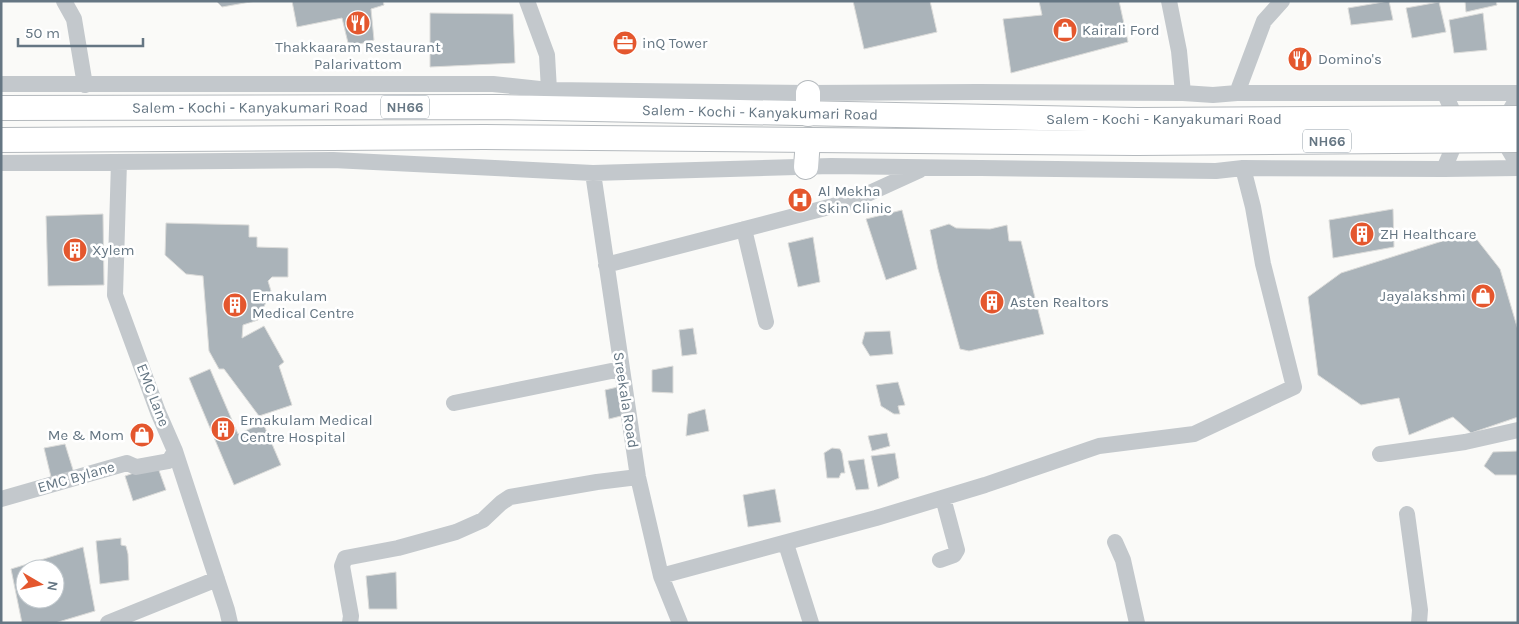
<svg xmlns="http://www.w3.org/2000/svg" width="1519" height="624" font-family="Karla,sans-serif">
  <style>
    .building { fill: #aab3b9; stroke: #dcdcda; fill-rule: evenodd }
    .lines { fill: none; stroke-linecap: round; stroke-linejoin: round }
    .highway-casing { stroke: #b4b9bd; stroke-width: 26 }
    .minor { stroke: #c3c8cc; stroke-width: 16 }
    .highway { stroke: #fff; stroke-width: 24 }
    .highway-bridge-casing { stroke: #b4b9bd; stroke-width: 26; stroke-linecap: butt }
    .highway-bridge { stroke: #fff; stroke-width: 24 }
    .labels { text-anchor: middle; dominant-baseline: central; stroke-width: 5; stroke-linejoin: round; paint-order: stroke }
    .shield { fill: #fff; stroke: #939fa8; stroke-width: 1 }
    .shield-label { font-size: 14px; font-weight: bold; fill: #657683 }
    .poi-label { font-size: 15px; fill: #657683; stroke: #fff; text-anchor: start }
    .street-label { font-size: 15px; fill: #657683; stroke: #fff }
  </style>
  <rect width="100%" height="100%" fill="#fafaf8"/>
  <path class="building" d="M 216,1 L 256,1 L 222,7 Z
    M 292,1 L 383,1 L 384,5 L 371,9 L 374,40 L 349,47 L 342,18 L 297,27 Z
    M 853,1 L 930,1 L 937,32 L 864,49 Z
    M 1039,1 L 1119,1 L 1128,42 L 1011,73 L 1003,19 L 1042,15 Z
    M 1389,1 L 1393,20 L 1351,25 L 1348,8 Z
    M 1465,1 L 1496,1 L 1497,5 L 1466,12 Z
    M 1439,2 L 1446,32 L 1412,38 L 1406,8 Z
    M 430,13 L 513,14 L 515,63 L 430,67 Z
    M 1483,13 L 1487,50 L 1454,53 L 1449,20 Z
    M 1393,209 L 1394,247 L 1333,258 L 1329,220 Z
    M 902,210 L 917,269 L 886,280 L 866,219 Z
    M 103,214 L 104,285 L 48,286 L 46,216 Z
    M 166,223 L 249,225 L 249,237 L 257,237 L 257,247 L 288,248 L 288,277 L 272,277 L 268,281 L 271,291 L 258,320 L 243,325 L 242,338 L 264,326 L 284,362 L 279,366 L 292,405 L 259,416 L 224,369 L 219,369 L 209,351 L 203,276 L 186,274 L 165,255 Z
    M 949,224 L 956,228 L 990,229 L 1007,225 L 1009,241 L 1021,241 L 1044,334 L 969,351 L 960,349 L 938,269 L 930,230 Z
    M 1471,232 L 1500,269 L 1518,330 L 1518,417 L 1471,433 L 1453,417 L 1409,435 L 1399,398 L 1361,405 L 1318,375 L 1308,297 L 1341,273 Z
    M 813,237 L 820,282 L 798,287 L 788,243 Z
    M 693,328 L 697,354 L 682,356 L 679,330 Z
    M 890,331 L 893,354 L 870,356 L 862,343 L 865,332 Z
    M 673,366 L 673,393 L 652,392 L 652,370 Z
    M 210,369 L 238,434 L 263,423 L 281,465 L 234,485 L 189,378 Z
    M 898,382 L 905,405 L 898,406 L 900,414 L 894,414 L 881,406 L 876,385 Z
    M 622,386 L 625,415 L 609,419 L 605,390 Z
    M 705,409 L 709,431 L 686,436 L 688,414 Z
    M 887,433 L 890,446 L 872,451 L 868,436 Z
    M 65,444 L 74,473 L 51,477 L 44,448 Z
    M 832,448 L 840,449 L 842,453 L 845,473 L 841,473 L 839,478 L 827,478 L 824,453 Z
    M 1518,451 L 1518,475 L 1495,475 L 1484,466 L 1493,452 Z
    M 895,453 L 899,478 L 878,487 L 871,456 Z
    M 864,459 L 869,489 L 856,490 L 848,461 Z
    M 157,465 L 166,490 L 133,501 L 125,476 Z
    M 775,489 L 781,522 L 748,527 L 743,495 Z
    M 121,538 L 121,545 L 126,546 L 128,554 L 129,580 L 100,584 L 96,541 Z
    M 83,547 L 95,611 L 55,623 L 22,623 L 11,569 ZM 25,569 L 55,569 L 55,599 L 25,599 Z
    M 396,572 L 397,609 L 369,609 L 366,576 Z"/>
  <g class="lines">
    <defs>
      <g id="highway">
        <path d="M 808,93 L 808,114"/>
        <path id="s1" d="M 1,108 L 499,107 L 1137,120"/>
        <path d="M 1,140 L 484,137 L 1136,143"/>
        <path d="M 806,167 L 808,140"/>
      </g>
    </defs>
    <use href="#highway" class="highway-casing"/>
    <path class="minor" d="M 64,1 L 74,19 L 85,85
      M 527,1 L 547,55 L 549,90
      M 1169,1 L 1179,51 L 1183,93
      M 1,84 L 493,84 L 549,90 L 808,93 L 978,92 L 1183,93 L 1213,95 L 1237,93 L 1518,93
      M 1237,93 L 1264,21 L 1282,1
      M 1518,97 L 1508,114 L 1508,148 L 1518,165
      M 119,162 L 115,295 L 158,412 L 175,451 L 227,610 L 230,623
      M 1,163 L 333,160 L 593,173 L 831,166 L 1216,171 L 1243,168 L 1444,169 L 1518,168
      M 1444,169 L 1452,150 L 1453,112 L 1445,94
      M 593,173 L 638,477 L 661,576 L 680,623
      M 744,229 L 766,322
      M 606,265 L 852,201 L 920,170
      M 454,403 L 621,369
      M 1380,454 L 1465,442 L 1518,430
      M 1,499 L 127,463 L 136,467 L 169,461 L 175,451
      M 1407,514 L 1420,610 L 1419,623
      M 1115,542 L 1123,560 L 1137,623
      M 786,544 L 811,623
      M 940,560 L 954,555 L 957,550 L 943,498
      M 661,576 L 876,518 L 985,485 L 1099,446 L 1194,434 L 1294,387 L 1263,264 L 1253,207 L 1243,168
      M 108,623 L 217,579
      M 350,623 L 351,616 L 342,566 L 345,558 L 398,548 L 456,532 L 483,520 L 501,503 L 510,497 L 597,482 L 638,477"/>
    <use href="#highway" class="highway"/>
    <defs>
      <path id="highway-bridge" d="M 1137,120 L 1518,118
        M 1136,143 L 1518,140"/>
    </defs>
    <use href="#highway-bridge" class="highway-bridge-casing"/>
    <use href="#highway-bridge" class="highway-bridge"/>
  </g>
  <defs>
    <symbol id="restaurant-disc" viewBox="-11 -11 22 22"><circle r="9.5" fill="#e4572e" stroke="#fff"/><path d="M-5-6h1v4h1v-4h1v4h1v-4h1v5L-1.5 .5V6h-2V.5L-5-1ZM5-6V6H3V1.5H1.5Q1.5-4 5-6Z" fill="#fff"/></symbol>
    <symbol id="shop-disc" viewBox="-11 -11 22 22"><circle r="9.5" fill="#e4572e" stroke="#fff"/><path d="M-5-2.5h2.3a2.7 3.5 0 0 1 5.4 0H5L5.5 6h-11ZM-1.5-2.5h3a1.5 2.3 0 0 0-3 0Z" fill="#fff"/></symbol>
    <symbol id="office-disc" viewBox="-11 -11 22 22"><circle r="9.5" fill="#e4572e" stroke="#fff"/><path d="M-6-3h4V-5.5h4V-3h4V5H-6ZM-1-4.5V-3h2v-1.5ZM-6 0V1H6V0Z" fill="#fff"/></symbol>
    <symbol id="hospital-disc" viewBox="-11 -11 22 22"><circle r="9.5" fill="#e4572e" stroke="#fff"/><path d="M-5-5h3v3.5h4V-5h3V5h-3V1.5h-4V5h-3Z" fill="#fff"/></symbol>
    <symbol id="building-disc" viewBox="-11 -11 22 22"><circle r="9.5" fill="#e4572e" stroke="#fff"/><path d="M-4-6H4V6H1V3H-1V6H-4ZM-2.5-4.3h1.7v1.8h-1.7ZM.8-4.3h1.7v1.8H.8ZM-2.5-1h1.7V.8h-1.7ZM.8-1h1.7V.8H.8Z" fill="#fff"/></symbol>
  </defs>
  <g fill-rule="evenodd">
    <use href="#restaurant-disc" x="344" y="9" width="28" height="28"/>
    <use href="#shop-disc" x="1051" y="16" width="28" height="28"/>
    <use href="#office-disc" x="611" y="29" width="28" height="28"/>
    <use href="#restaurant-disc" x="1286" y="45" width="28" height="28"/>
    <use href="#hospital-disc" x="786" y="186" width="28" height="28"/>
    <use href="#building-disc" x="1348" y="220" width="28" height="28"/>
    <use href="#building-disc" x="61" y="236" width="28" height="28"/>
    <use href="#shop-disc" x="1469" y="282" width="28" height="28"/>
    <use href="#building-disc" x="978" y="288" width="28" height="28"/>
    <use href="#building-disc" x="221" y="291" width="28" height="28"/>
    <use href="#building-disc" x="209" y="415" width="28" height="28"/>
    <use href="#shop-disc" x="128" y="421" width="28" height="28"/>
  </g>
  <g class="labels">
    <g class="shield">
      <rect x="381" y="95.5" width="48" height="23" rx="4"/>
      <rect x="1303" y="129.5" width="48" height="23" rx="4"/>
    </g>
    <g class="shield-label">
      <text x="405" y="107">NH66</text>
      <text x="1327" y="141">NH66</text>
    </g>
    <g class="poi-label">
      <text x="1082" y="30">Kairali Ford</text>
      <text x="642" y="43">inQ Tower</text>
      <text x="358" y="47" text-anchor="middle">Thakkaaram Restaurant<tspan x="358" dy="17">Palarivattom</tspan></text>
      <text x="1318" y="59">Domino's</text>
      <text x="818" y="191">Al Mekha<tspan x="818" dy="17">Skin Clinic</tspan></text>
      <text x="1380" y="234">ZH Healthcare</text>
      <text x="92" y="250">Xylem</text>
      <text x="252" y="296">Ernakulam<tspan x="252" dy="17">Medical Centre</tspan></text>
      <text x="1466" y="296" text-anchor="end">Jayalakshmi</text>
      <text x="1010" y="302">Asten Realtors</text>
      <text x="240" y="420">Ernakulam Medical<tspan x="240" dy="17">Centre Hospital</tspan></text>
      <text x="124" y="435" text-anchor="end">Me &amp; Mom</text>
    </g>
    <g class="street-label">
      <text stroke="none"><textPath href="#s1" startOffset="249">Salem - Kochi - Kanyakumari Road</textPath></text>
      <text stroke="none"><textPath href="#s1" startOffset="759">Salem - Kochi - Kanyakumari Road</textPath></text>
      <text x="1164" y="119">Salem - Kochi - Kanyakumari Road</text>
      <text transform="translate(153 395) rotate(69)">EMC Lane</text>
      <text transform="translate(626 400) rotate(81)">Sreekala Road</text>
      <text transform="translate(76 477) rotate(-16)">EMC Bylane</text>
    </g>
  </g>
  <rect width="1519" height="624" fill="none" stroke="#657683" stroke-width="5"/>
  <g transform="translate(40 584) rotate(99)"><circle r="24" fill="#ffffff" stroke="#c1c8cd"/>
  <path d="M0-4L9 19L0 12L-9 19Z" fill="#e4572e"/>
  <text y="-8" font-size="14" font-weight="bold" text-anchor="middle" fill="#657683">N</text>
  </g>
  <path d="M18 38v8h125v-8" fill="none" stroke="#657683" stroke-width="2.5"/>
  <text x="25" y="38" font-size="15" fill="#657683" stroke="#ffffff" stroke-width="4" paint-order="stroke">50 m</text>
</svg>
